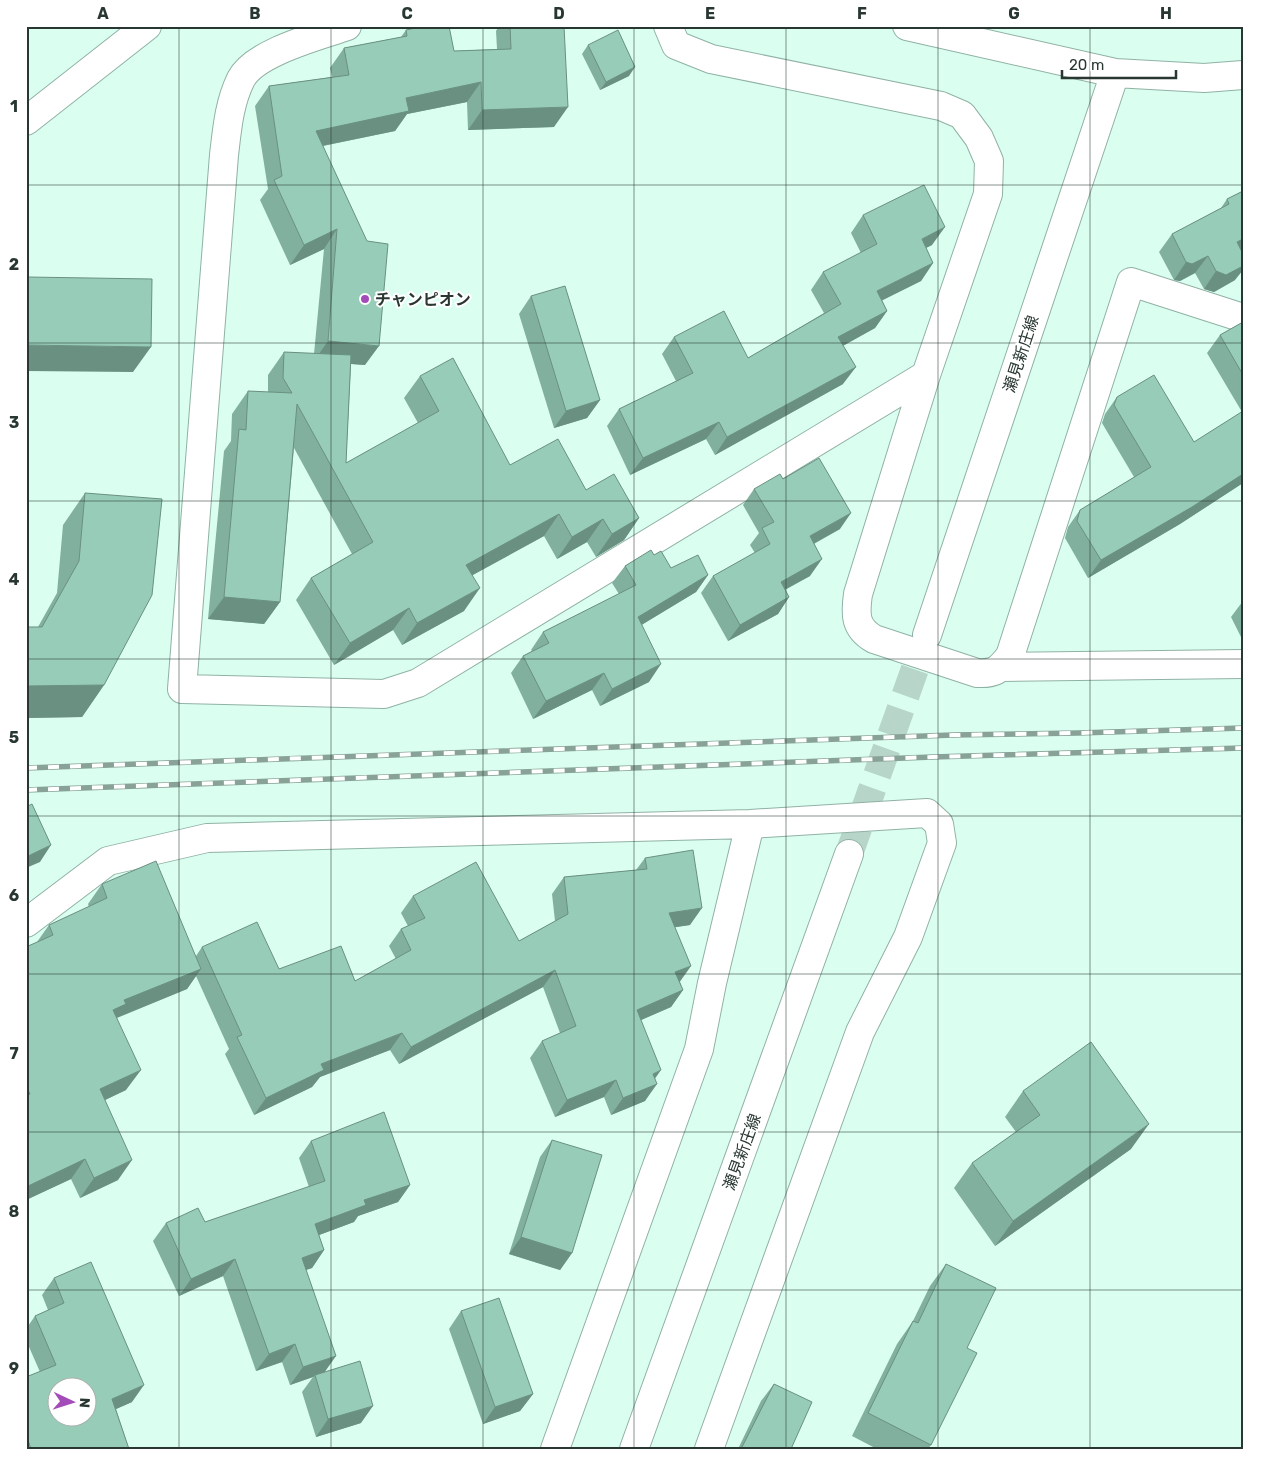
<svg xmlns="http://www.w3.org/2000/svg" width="1269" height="1475" font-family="Rubik,'Noto Sans JP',sans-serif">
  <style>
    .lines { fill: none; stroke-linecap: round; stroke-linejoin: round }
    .major-tunnel { stroke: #b7d6c9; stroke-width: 28; stroke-dasharray: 28 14; stroke-linecap: butt }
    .minor-casing { stroke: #90b2a5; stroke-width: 30 }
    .major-casing { stroke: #90b2a5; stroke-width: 30 }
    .minor { stroke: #fff; stroke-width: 28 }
    .major { stroke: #fff; stroke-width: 28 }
    .rail-casing { stroke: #88a297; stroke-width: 5.5 }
    .rail { stroke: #fff; stroke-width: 4; stroke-dasharray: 11; stroke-linecap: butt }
    .wall { fill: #82b09e }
    .shaded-wall { fill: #6a9081 }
    .building { fill: #97cdb8; stroke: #6a9081; fill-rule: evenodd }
    .grid { fill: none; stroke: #293732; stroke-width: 1; stroke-opacity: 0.55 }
    .poi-dot { fill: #a34cb9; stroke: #fff; stroke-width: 2 }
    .labels { text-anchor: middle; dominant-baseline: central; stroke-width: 4; stroke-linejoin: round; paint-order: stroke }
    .poi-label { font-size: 16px; font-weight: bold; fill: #293732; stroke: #fff; text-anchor: start }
    .street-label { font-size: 16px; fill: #293732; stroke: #fff }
    .neatline { fill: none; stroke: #293732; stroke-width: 2 }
    .grid-label { font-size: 16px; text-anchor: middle; font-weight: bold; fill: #293732 }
  </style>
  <rect width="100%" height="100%" fill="#dafeef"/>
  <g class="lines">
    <path class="major-tunnel" d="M 849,854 L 927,635"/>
    <defs>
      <path id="minor" d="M 347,26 C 319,36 255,52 241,79 C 229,103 227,130 224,155 L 182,689 L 384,694 L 418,683 L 926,375
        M 668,26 L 676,45 L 711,59 L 941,106 L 962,115 L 979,138 L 989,161 L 988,194 L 926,375 L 858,594 C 855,615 855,628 874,639 L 977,673 C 995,674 999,670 1010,656 L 1131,282 L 1243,318
        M 1002,667 L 1243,664
        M 26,923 L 108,861 L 207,838 L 750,824 L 927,813 L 939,824 L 942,843 L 908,937 L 860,1032 L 709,1449
        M 555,1449 L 699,1049 L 712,983 L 750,824"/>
      <path id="major" d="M 907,26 L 1115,73 L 1204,78 L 1243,75
        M 26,121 L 147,26
        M 927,635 L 1115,73
        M 634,1449 L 849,854"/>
    </defs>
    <use href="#minor" class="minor-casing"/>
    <use href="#major" class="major-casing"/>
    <use href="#minor" class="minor"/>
    <use href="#major" class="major"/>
    <defs>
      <path id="rail" d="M 26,768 L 953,735 L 1078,733 L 1243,728
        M 26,790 L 933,757 L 1243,748"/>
    </defs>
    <use href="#rail" class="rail-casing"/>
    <use href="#rail" class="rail"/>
  </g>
  <path class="wall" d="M 499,26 L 564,26 L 554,127 L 468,130 L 467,102 L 407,114 L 395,131 L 323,146 L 365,365 L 351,364 L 346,463 L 418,423 L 404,398 L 420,376 L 510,465 L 586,490 L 639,518 L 624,540 L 596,557 L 587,542 L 557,559 L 544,536 L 472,575 L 464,611 L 402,645 L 393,630 L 334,665 L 296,600 L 311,578 L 352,554 L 294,448 L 280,602 L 264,624 L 208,619 L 224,451 L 231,441 L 232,414 L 248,391 L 268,392 L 268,375 L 284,352 L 314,354 L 324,249 L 290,265 L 260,200 L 268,189 L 255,106 L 269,86 L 332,77 L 330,68 L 344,48 L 401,37 L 406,30 L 454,51 L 497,49 L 496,31 Z
    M 588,45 L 629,76 L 600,90 L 582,54 Z
    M 1243,191 L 1243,250 L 1241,251 L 1235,280 L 1214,292 L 1204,289 L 1195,273 L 1180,281 L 1174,280 L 1159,252 L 1172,234 L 1221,208 L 1227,199 Z
    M 863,215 L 932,245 L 926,248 L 933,263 L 921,281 L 882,300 L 887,311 L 875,328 L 843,346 L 843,384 L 715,455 L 706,439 L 630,475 L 607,426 L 619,409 L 676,381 L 662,354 L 674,337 L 748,358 L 824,313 L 811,290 L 823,272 L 861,253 L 851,233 Z
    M 531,296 L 600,400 L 587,418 L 554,428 L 519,314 Z
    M 1243,322 L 1243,483 L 1180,524 L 1088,578 L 1065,538 L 1068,527 L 1080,510 L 1134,477 L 1102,423 L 1105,414 L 1117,397 L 1194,442 L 1242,412 L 1207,353 L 1220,335 Z
    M 783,479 L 840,529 L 814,544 L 810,576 L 785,590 L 789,597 L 778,614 L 728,641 L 701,593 L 713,576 L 755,553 L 750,545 L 759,533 L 743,505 L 754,489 Z
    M 85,493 L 104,685 L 82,717 L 26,718 L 26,627 L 38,627 L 57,593 L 63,525 Z
    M 654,555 L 671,568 L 708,575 L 696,592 L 641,625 L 649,682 L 600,706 L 592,690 L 533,719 L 511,673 L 523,656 L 532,651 L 531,650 L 543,632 L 619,594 L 612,583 L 625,566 Z
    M 1243,601 L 1243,641 L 1231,617 Z
    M 645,858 L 690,925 L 675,927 L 680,982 L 683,990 L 671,1007 L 641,1020 L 655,1079 L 645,1101 L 611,1115 L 604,1097 L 555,1117 L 530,1058 L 542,1041 L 560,1033 L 543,987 L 399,1064 L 390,1050 L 320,1077 L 312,1087 L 254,1115 L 225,1054 L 229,1049 L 196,976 L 187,989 L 117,1018 L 126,1090 L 105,1100 L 118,1180 L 80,1198 L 71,1179 L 26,1200 L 26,947 L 37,942 L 49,925 L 89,907 L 88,904 L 102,884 L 196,956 L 202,947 L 279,969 L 355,981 L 396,959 L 389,946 L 401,929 L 408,926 L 401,913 L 413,896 L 519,941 L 555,921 L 552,894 L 564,877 L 636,870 Z
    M 1023,1091 L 1131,1149 L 995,1246 L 954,1188 L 972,1163 L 1016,1132 L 1005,1117 Z
    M 552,1140 L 572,1253 L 560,1270 L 509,1254 L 540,1157 Z
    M 311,1141 L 410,1185 L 398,1202 L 358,1216 L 354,1222 L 319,1235 L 324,1250 L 312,1268 L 306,1270 L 325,1372 L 361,1423 L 316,1437 L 302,1392 L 313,1377 L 290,1385 L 282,1362 L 256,1371 L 223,1276 L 179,1296 L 153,1241 L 166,1223 L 205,1222 L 309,1187 L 299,1158 Z
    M 946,1264 L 967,1348 L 931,1445 L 928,1449 L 877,1449 L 852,1436 L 897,1344 L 913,1321 L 930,1286 Z
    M 54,1278 L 132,1402 L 116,1409 L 129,1449 L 26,1449 L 26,1377 L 40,1372 L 26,1340 L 26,1329 L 35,1316 L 48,1310 L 42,1295 Z
    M 461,1311 L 533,1394 L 520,1411 L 483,1424 L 449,1329 Z
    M 774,1384 L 791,1449 L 738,1449 L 761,1401 Z"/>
  <path class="shaded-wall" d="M 635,67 L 629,76 L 600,90 L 606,82 Z
    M 481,82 L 467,102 L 407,114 L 395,131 L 302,150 L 316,131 L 406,98 Z
    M 568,107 L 554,127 L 468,130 L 482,110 Z
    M 945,227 L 932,245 L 909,256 L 922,239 Z
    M 337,229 L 324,249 L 290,265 L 304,245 Z
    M 1243,239 L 1243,250 L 1224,259 L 1237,242 Z
    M 1208,256 L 1195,273 L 1180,281 L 1174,280 L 1186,262 Z
    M 933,263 L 921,281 L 865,309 L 877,291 Z
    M 1243,266 L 1243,270 L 1235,280 L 1214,292 L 1204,289 L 1216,271 Z
    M 887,311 L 875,328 L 826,355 L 838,337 Z
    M 328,341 L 379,346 L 365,365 L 314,361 Z
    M 26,345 L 151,347 L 133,372 L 26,371 Z
    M 856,367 L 843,384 L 715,455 L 727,437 Z
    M 600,400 L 587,418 L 554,428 L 566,411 Z
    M 719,422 L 706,439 L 630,475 L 643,458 Z
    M 1243,474 L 1243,483 L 1180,524 L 1088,578 L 1101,560 Z
    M 851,513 L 840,529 L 798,552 L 810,536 Z
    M 559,514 L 544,536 L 451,587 L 466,565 Z
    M 639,518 L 624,540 L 596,557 L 612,534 Z
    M 603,519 L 587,542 L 557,559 L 572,537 Z
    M 822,559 L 810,576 L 769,598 L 781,582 Z
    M 708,575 L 696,592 L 625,635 L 638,617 Z
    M 480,588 L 464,611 L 402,645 L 417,623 Z
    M 224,597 L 280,602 L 264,624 L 208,619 Z
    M 789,597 L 778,614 L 728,641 L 740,625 Z
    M 409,608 L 393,630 L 334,665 L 350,643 Z
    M 661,664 L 649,682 L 600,706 L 612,689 Z
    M 604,673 L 592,690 L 533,719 L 546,701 Z
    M 104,685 L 82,717 L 26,718 L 26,686 Z
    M 51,845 L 40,862 L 26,868 L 26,857 Z
    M 702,908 L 690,925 L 657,930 L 669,913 Z
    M 691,966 L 679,983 L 675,972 Z
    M 201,969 L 187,989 L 116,1018 L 113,1010 L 124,1000 Z
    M 555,970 L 543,987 L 399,1064 L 411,1047 Z
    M 683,990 L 671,1007 L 625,1027 L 637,1010 Z
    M 402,1033 L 390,1050 L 320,1077 L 312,1087 L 254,1115 L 266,1098 L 321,1064 Z
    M 141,1070 L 126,1090 L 86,1109 L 100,1089 Z
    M 661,1070 L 649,1087 L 657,1084 L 645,1101 L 611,1115 L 623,1098 L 653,1074 Z
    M 616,1080 L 604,1097 L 555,1117 L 567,1100 Z
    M 1149,1124 L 1131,1149 L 995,1246 L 1013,1221 Z
    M 85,1159 L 71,1179 L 26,1200 L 26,1187 Z
    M 132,1160 L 118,1180 L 80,1198 L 94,1178 Z
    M 410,1185 L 398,1202 L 358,1216 L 354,1222 L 303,1241 L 315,1224 L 364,1200 Z
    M 521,1237 L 572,1253 L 560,1270 L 509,1254 Z
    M 324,1250 L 312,1268 L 290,1275 L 302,1258 Z
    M 235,1259 L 223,1276 L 179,1296 L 191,1279 Z
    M 295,1344 L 282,1362 L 256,1371 L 269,1354 Z
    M 336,1356 L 324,1373 L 315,1375 L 313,1377 L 290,1385 L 303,1367 Z
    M 144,1385 L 132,1402 L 100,1416 L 112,1399 Z
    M 533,1394 L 520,1411 L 483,1424 L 495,1407 Z
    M 373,1406 L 361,1423 L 316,1437 L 328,1419 Z"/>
  <path class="building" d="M 425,26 L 449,26 L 454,51 L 511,49 L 510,26 L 564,26 L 568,107 L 482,110 L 481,82 L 406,98 L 409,111 L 316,131 L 367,241 L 388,244 L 379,346 L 328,341 L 337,229 L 304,245 L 274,180 L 282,176 L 269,86 L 349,75 L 344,48 L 407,36 L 406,30 Z
    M 618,30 L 635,67 L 606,82 L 588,45 Z
    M 924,185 L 945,227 L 922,239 L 933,263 L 877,291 L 887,311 L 838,337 L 856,367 L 727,437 L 719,422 L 643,458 L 619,409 L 693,373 L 674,337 L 724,311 L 748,358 L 841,304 L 823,272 L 877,244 L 863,215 Z
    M 1243,191 L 1243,239 L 1237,242 L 1243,254 L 1243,266 L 1226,275 L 1216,271 L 1208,256 L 1192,264 L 1186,262 L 1172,234 L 1229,204 L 1227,199 Z
    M 27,277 L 152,279 L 151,347 L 26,345 Z
    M 565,286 L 600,400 L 566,411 L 531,296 Z
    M 1243,322 L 1243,375 L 1220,335 Z
    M 284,352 L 351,355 L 346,463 L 439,411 L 420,376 L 453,358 L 510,465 L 558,439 L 586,490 L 614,474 L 639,518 L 612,534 L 603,519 L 572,537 L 559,514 L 466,565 L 480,588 L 417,623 L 409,608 L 350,643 L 311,578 L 373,542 L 297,404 L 280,602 L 224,597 L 239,429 L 246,430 L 248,391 L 292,393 L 283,378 Z
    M 1154,375 L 1194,442 L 1243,411 L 1243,474 L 1192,507 L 1101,560 L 1077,521 L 1080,510 L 1151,467 L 1114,405 L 1117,397 Z
    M 819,458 L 851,513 L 810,536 L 822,559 L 781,582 L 789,597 L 740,625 L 713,576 L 770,544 L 762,528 L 774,522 L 754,489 L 780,474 L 783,479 Z
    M 85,493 L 162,499 L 152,595 L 104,685 L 26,686 L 26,627 L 42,627 L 79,561 Z
    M 651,550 L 654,555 L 661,551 L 671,568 L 698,555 L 708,575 L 638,617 L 661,664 L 612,689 L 604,673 L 546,701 L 523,656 L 549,643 L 543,632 L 636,585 L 625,566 Z
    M 32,804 L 51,845 L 26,857 L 26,807 Z
    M 693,850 L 702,908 L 669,913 L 691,966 L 675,972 L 683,990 L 637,1010 L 661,1070 L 653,1074 L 657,1084 L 623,1098 L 616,1080 L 567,1100 L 542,1041 L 576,1026 L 555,970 L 411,1047 L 402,1033 L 321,1064 L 324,1070 L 266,1098 L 237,1037 L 242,1035 L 202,947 L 257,922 L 279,969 L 341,946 L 355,981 L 411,950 L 401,929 L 425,918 L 413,896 L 476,862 L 519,941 L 568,914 L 564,877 L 647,869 L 645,858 Z
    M 156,861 L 201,969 L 124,1000 L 126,1004 L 113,1010 L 141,1070 L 100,1089 L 132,1160 L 94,1178 L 85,1159 L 26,1187 L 26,1096 L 30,1094 L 26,1086 L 26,947 L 53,935 L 49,925 L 107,898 L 102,884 Z
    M 1091,1042 L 1149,1124 L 1013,1221 L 972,1163 L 1040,1115 L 1023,1091 Z
    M 384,1112 L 410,1185 L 364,1200 L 366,1205 L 315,1224 L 324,1250 L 302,1258 L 336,1356 L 303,1367 L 295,1344 L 269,1354 L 235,1259 L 191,1279 L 166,1223 L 198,1208 L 205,1222 L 325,1181 L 311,1141 Z
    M 552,1140 L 602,1155 L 572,1253 L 521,1237 Z
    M 91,1262 L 144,1385 L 112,1399 L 129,1449 L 31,1449 L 26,1434 L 26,1377 L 56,1365 L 35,1316 L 64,1303 L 54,1278 ZM 58,1388 L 88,1388 L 88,1418 L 58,1418 Z
    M 946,1264 L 996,1288 L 967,1348 L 977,1353 L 931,1445 L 868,1413 L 913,1321 L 918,1323 Z
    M 499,1298 L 533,1394 L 495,1407 L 461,1311 Z
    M 360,1361 L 373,1406 L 328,1419 L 315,1375 Z
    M 774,1384 L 812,1402 L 791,1449 L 741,1449 Z"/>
  <path class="grid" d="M 179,26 L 179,1449M 331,26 L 331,1449M 483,26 L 483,1449M 634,26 L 634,1449M 786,26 L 786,1449M 938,26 L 938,1449M 1090,26 L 1090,1449M 26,185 L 1243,185M 26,343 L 1243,343M 26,501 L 1243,501M 26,659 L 1243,659M 26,816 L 1243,816M 26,974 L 1243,974M 26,1132 L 1243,1132M 26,1290 L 1243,1290"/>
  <circle class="poi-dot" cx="365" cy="299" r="5"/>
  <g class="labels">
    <g class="poi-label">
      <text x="375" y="299">チャンピオン</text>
    </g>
    <g class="street-label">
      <text transform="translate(1021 354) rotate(-72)">瀬見新庄線</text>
      <text transform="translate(742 1152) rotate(-70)">瀬見新庄線</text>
    </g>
  </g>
  <rect width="1269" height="1475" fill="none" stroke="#ffffff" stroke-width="55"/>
  <g transform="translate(72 1402) rotate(94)"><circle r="24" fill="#ffffff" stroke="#a9afad"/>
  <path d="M0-4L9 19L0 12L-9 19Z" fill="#a34cb9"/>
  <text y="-8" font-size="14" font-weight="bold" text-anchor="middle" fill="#293732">N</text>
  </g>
  <path d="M1062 70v8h114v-8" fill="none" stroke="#293732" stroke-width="2.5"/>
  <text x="1069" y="70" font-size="15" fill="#293732" stroke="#ffffff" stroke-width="4" paint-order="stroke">20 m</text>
  <rect x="28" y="28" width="1214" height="1420" class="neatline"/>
  <g class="grid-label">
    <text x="103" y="19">A</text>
    <text x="255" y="19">B</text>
    <text x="407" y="19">C</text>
    <text x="559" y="19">D</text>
    <text x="710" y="19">E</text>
    <text x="862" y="19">F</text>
    <text x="1014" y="19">G</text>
    <text x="1166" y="19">H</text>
    <text x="14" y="112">1</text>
    <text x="14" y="270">2</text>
    <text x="14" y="428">3</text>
    <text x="14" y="585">4</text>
    <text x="14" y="743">5</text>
    <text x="14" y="901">6</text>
    <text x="14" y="1059">7</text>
    <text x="14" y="1217">8</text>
    <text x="14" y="1374">9</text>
  </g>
</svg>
